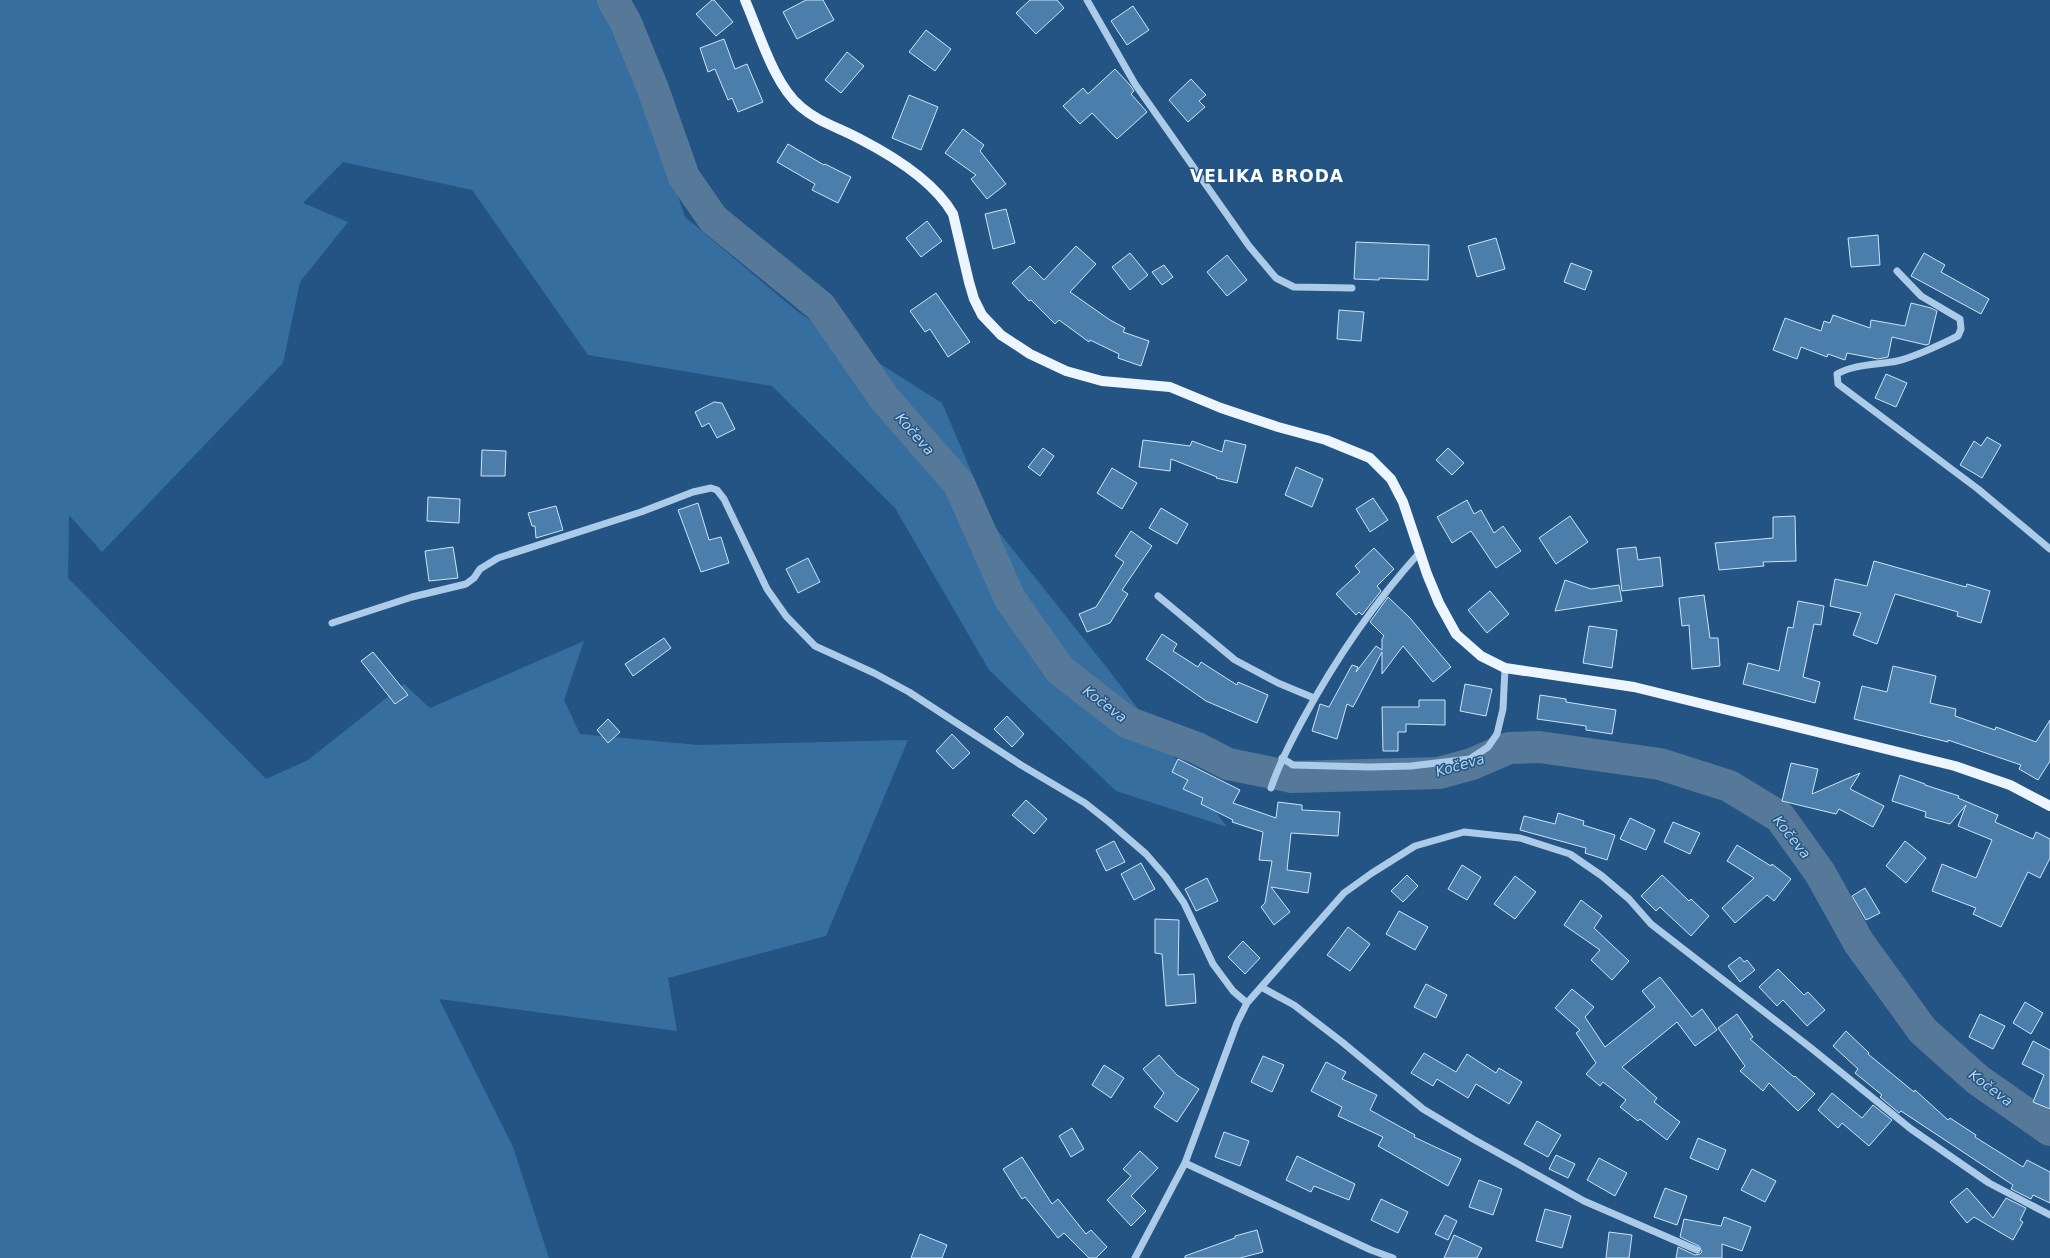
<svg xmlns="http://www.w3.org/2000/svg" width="2050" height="1258" font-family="'DejaVu Sans',sans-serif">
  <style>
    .green { fill: #376ea0 }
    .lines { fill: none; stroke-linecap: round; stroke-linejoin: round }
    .river { stroke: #56799a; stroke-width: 32 }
    .building { fill: #4b7eab; stroke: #cee4f6 }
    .minor { stroke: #abcbe8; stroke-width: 7 }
    .major { stroke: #edf5fe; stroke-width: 10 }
    .labels { text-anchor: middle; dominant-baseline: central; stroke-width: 3; stroke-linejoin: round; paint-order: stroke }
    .water-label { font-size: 14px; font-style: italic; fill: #b6d5f0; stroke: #235483 }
    .district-label { font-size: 17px; font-weight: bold; letter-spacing: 1px; fill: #fff; stroke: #235483 }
  </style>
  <rect width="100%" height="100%" fill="#235483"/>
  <path class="green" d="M 0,0 L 603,0 L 637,77 L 685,217 L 798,312 L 942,403 L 995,527 L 1111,673 L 1227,827 L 1116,791 L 989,670 L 895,508 L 772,386 L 588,355 L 472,190 L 343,162 L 303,203 L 348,222 L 300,282 L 283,363 L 102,552 L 69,515 L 68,578 L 266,779 L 308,760 L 404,684 L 430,708 L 584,641 L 564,700 L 580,734 L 698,745 L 908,740 L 826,936 L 668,978 L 677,1031 L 439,999 L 513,1147 L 549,1258 L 0,1258 Z"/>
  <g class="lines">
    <path class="river" d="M 613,0 L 626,23 L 653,89 L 684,177 L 713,219 L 821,307 L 884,398 L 959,484 L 1010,599 L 1060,670 L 1127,722 L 1197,748 L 1228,764 L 1292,777 L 1439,773 L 1472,764 L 1509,748 L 1539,747 L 1660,764 L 1729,786 L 1780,817 L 1820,873 L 1859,943 L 1923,1031 L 1978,1080 L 2050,1130"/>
  </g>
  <path class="building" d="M 712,0 L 714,0 L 733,22 L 716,36 L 696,14 Z
    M 806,0 L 823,0 L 834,20 L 797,39 L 783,12 Z
    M 1030,0 L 1057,0 L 1064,8 L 1036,34 L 1016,13 Z
    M 1133,6 L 1149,30 L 1127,45 L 1111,21 Z
    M 926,30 L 951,49 L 935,71 L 909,52 Z
    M 724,39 L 735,69 L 747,64 L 763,102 L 738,112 L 732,98 L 728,100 L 715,69 L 708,72 L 700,48 Z
    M 847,52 L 864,66 L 841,93 L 825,80 Z
    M 1115,69 L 1130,85 L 1134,91 L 1131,94 L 1147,112 L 1117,139 L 1092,113 L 1080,124 L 1063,106 L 1083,88 L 1088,94 Z
    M 1191,79 L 1206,95 L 1199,101 L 1205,107 L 1188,122 L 1169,100 Z
    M 909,95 L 938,107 L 921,150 L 892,138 Z
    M 963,129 L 984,145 L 980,151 L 1006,184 L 987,199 L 971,179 L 976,175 L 945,153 Z
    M 788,144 L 824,165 L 825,164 L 851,177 L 838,203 L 812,190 L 815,184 L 777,162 Z
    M 1006,209 L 1015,243 L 993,249 L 985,214 Z
    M 927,221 L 942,241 L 921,257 L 906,238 Z
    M 1878,235 L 1880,265 L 1851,267 L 1848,238 Z
    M 1496,238 L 1505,269 L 1477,277 L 1468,246 Z
    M 1356,242 L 1429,245 L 1428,280 L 1379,278 L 1379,280 L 1354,279 Z
    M 1076,246 L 1096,264 L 1070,292 L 1110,320 L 1125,328 L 1123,332 L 1149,341 L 1141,366 L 1118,358 L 1119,354 L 1090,340 L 1089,342 L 1059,320 L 1055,324 L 1031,300 L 1029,301 L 1012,283 L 1030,266 L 1044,280 Z
    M 1130,253 L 1148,275 L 1130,290 L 1112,267 Z
    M 1924,253 L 1945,265 L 1941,272 L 1989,299 L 1981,314 L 1911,276 Z
    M 1227,255 L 1247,280 L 1227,296 L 1207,272 Z
    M 1571,263 L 1592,271 L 1585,290 L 1564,282 Z
    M 1164,265 L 1173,277 L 1162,285 L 1152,272 Z
    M 936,293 L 970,342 L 948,357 L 930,329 L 925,332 L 910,311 Z
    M 1911,303 L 1931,308 L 1937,311 L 1929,344 L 1926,345 L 1892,337 L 1888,357 L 1878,359 L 1847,353 L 1845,360 L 1828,354 L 1827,357 L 1801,347 L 1797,359 L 1773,350 L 1785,318 L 1821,331 L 1824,321 L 1830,323 L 1833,315 L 1870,328 L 1871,320 L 1905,326 Z
    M 1339,310 L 1364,312 L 1361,341 L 1337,339 Z
    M 1886,374 L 1907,383 L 1896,407 L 1875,398 Z
    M 714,402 L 722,403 L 735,429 L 717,438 L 709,423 L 702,427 L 695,412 Z
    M 1987,437 L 2001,445 L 1982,478 L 1960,465 L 1974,441 L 1981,446 Z
    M 1143,440 L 1190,446 L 1192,441 L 1222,452 L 1225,440 L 1246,445 L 1237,483 L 1216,478 L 1217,477 L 1171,459 L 1170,471 L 1139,467 Z
    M 1043,448 L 1054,456 L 1040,476 L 1028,467 Z
    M 1448,448 L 1464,463 L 1452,475 L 1436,460 Z
    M 482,450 L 506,451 L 505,476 L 481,476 Z
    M 1296,467 L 1323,479 L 1312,507 L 1285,495 Z
    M 1112,468 L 1137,483 L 1122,509 L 1097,493 Z
    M 428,497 L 460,499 L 459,523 L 427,521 Z
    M 1373,498 L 1388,520 L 1370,532 L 1356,509 Z
    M 1467,500 L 1474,514 L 1481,510 L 1494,533 L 1503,526 L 1521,551 L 1496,568 L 1471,531 L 1452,543 L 1437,517 Z
    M 698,503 L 709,540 L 721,537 L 729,563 L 701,572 L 678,510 Z
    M 556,506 L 563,530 L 536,538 L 535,526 L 532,526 L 528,513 Z
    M 1161,508 L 1188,524 L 1177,544 L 1149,528 Z
    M 1570,516 L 1588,542 L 1556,564 L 1539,538 Z
    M 1795,516 L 1796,561 L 1763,562 L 1764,566 L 1719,570 L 1715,543 L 1773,538 L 1773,517 Z
    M 1131,531 L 1152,546 L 1122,590 L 1128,594 L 1110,623 L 1087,632 L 1079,614 L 1096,607 L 1124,562 L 1115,556 Z
    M 453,547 L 458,578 L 429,581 L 425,551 Z
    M 1636,547 L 1638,560 L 1660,557 L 1663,586 L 1622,591 L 1617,549 Z
    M 1374,548 L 1394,569 L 1377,586 L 1381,591 L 1362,615 L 1359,612 L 1356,615 L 1336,594 L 1360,572 L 1355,566 Z
    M 808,558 L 820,582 L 798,593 L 786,569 Z
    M 1874,561 L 1966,587 L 1967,584 L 1990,591 L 1981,623 L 1957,616 L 1958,612 L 1895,594 L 1877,644 L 1853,635 L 1861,613 L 1830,606 L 1835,579 L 1867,586 Z
    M 1565,580 L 1591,589 L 1619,585 L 1622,601 L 1555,611 Z
    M 1490,591 L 1509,614 L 1487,633 L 1468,610 Z
    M 1704,595 L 1710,638 L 1718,638 L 1720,666 L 1692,669 L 1689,625 L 1682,626 L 1679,598 Z
    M 1388,597 L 1410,618 L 1451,667 L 1433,682 L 1403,646 L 1382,674 L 1382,652 L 1353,707 L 1347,704 L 1337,739 L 1312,731 L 1320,704 L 1329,707 L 1352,665 L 1358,667 L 1356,672 L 1376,646 L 1382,650 L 1382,639 L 1384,636 L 1370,622 Z
    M 1798,601 L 1824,606 L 1821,625 L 1814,624 L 1803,677 L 1820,682 L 1815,703 L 1743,684 L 1748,663 L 1779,671 L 1788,627 L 1793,628 Z
    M 1589,626 L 1617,630 L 1612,668 L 1583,663 Z
    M 1162,634 L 1177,644 L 1173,651 L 1198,667 L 1201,662 L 1237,685 L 1238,682 L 1268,695 L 1257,723 L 1206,701 L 1146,659 Z
    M 664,638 L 671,648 L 633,676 L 625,664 Z
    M 373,652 L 408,695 L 395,704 L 361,661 Z
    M 1893,666 L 1936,676 L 1930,703 L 1956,709 L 1955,716 L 1995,730 L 1996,727 L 2036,742 L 2050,720 L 2050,761 L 2038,780 L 2019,769 L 2021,765 L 1980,751 L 1948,740 L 1948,742 L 1854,719 L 1862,686 L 1887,692 Z
    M 1465,684 L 1492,689 L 1486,716 L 1460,711 Z
    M 1540,695 L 1566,699 L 1566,702 L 1616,710 L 1612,734 L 1586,730 L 1586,726 L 1537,719 Z
    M 1419,700 L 1445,700 L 1445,725 L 1406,724 L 1406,732 L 1398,732 L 1398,751 L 1383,751 L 1382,707 L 1419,707 Z
    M 1007,716 L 1024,734 L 1012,747 L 994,729 Z
    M 608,719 L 620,732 L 608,743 L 597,730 Z
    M 952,734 L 970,753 L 953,769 L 936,751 Z
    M 1178,759 L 1240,790 L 1233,803 L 1276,818 L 1278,802 L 1302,805 L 1302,810 L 1340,812 L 1338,836 L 1291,833 L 1287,870 L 1311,873 L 1308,893 L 1271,887 L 1290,912 L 1274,925 L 1261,907 L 1265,903 L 1272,861 L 1259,860 L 1263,832 L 1232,822 L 1233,820 L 1201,804 L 1203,798 L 1183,789 L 1188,780 L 1172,772 Z
    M 1791,763 L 1818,769 L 1812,794 L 1860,773 L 1850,789 L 1884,806 L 1873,827 L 1839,809 L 1836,814 L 1782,801 Z
    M 1900,775 L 1925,784 L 1925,785 L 1959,796 L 1958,798 L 1998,815 L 1995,822 L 2033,839 L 2036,832 L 2050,839 L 2050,858 L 2040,878 L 2028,872 L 2001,927 L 1973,914 L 1976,908 L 1932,891 L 1942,864 L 1976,878 L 1992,840 L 1958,826 L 1966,805 L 1950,824 L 1925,817 L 1926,812 L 1892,801 Z
    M 1026,800 L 1047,819 L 1034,834 L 1012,815 Z
    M 1558,813 L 1584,821 L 1583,825 L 1615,835 L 1607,860 L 1585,853 L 1586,848 L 1520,830 L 1524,816 L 1555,824 Z
    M 1630,818 L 1655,830 L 1646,850 L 1620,839 Z
    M 1673,822 L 1700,833 L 1690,854 L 1664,842 Z
    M 1114,841 L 1125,862 L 1106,871 L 1096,850 Z
    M 1905,841 L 1926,858 L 1906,883 L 1886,866 Z
    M 1737,845 L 1771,866 L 1772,864 L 1791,879 L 1774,901 L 1767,895 L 1735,923 L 1722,908 L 1754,878 L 1727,861 Z
    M 1141,863 L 1155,889 L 1134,900 L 1121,874 Z
    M 1462,865 L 1481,877 L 1467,900 L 1448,889 Z
    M 1407,875 L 1418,886 L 1403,902 L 1391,891 Z
    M 1662,875 L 1689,901 L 1691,899 L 1709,916 L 1691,936 L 1660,907 L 1656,911 L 1641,896 Z
    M 1515,876 L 1536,892 L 1515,919 L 1494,904 Z
    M 1207,878 L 1218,901 L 1196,911 L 1185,889 Z
    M 1865,888 L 1880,913 L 1866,920 L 1852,896 Z
    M 1581,900 L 1602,916 L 1594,928 L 1629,961 L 1612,980 L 1591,960 L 1600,950 L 1564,925 Z
    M 1399,911 L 1428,927 L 1415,950 L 1386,934 Z
    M 1155,919 L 1179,920 L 1178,975 L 1194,974 L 1196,1003 L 1166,1006 L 1162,954 L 1155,953 Z
    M 1348,927 L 1370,944 L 1350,971 L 1327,955 Z
    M 1243,941 L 1260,958 L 1245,974 L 1228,957 Z
    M 1740,957 L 1744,962 L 1747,960 L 1755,970 L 1740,982 L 1728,966 Z
    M 1778,969 L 1804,995 L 1808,992 L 1825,1010 L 1807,1026 L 1783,1000 L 1777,1006 L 1759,987 Z
    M 1660,977 L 1692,1017 L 1702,1009 L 1717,1030 L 1695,1046 L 1677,1022 L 1622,1067 L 1657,1098 L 1654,1102 L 1680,1122 L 1667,1140 L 1640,1119 L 1638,1121 L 1620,1107 L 1626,1100 L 1603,1082 L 1600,1086 L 1586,1074 L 1596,1063 L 1576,1033 L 1580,1030 L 1555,1008 L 1572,989 L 1594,1007 L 1585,1017 L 1605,1047 L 1655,1007 L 1642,991 Z
    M 1426,984 L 1447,995 L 1436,1018 L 1414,1007 Z
    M 2025,1002 L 2043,1013 L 2031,1034 L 2013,1023 Z
    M 1737,1014 L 1753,1037 L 1750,1039 L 1794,1077 L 1795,1076 L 1815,1094 L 1798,1111 L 1769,1083 L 1763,1091 L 1740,1071 L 1745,1066 L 1718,1028 Z
    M 1980,1014 L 2005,1026 L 1993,1049 L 1969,1037 Z
    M 1846,1031 L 1869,1053 L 1868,1054 L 1914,1092 L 1915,1090 L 1948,1120 L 1950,1118 L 1976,1135 L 1975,1137 L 2023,1167 L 2027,1160 L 2050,1172 L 2050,1203 L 2033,1195 L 2031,1199 L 2011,1189 L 2013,1185 L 1901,1111 L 1899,1113 L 1880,1097 L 1882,1095 L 1855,1073 L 1858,1069 L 1833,1046 Z
    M 2033,1041 L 2050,1050 L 2050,1109 L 2033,1102 L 2044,1075 L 2022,1064 Z
    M 1424,1053 L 1456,1072 L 1467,1054 L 1496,1073 L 1499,1068 L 1522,1082 L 1509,1104 L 1476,1084 L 1468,1098 L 1437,1079 L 1433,1086 L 1411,1073 Z
    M 1159,1055 L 1177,1075 L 1199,1089 L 1177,1122 L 1154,1107 L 1164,1093 L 1143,1069 Z
    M 1263,1056 L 1284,1065 L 1272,1092 L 1251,1082 Z
    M 1326,1062 L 1346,1072 L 1342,1079 L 1377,1095 L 1370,1110 L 1415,1135 L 1414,1137 L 1461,1159 L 1448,1186 L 1378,1146 L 1383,1137 L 1338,1116 L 1342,1107 L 1311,1091 Z
    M 1104,1065 L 1124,1078 L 1111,1098 L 1092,1085 Z
    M 1832,1093 L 1862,1118 L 1873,1105 L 1892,1120 L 1869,1146 L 1842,1123 L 1838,1128 L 1818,1110 Z
    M 1537,1121 L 1561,1135 L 1548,1157 L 1524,1144 Z
    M 1072,1128 L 1084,1149 L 1071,1157 L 1059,1136 Z
    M 1224,1132 L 1249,1141 L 1240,1166 L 1215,1157 Z
    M 1698,1138 L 1726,1150 L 1718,1170 L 1690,1158 Z
    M 1140,1151 L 1158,1168 L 1131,1196 L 1146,1211 L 1131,1226 L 1107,1200 L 1131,1176 L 1123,1169 Z
    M 1556,1155 L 1575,1164 L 1568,1178 L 1549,1169 Z
    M 1297,1156 L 1355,1184 L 1349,1200 L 1314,1186 L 1311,1192 L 1286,1180 Z
    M 1022,1157 L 1052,1204 L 1058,1199 L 1086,1234 L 1091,1230 L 1107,1247 L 1096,1258 L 1089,1258 L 1064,1233 L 1058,1238 L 1025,1197 L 1022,1199 L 1003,1169 Z
    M 1599,1158 L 1627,1173 L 1615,1196 L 1587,1180 Z
    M 1752,1169 L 1776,1181 L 1765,1202 L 1741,1190 Z
    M 1479,1180 L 1502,1189 L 1493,1215 L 1469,1207 Z
    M 1665,1188 L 1687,1196 L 1677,1225 L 1654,1217 Z
    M 1967,1188 L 1993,1218 L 2006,1198 L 2026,1208 L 2020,1220 L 2023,1222 L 2013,1240 L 1974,1217 L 1967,1223 L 1950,1202 Z
    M 1381,1199 L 1408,1212 L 1398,1233 L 1371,1220 Z
    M 1545,1209 L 1571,1216 L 1562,1248 L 1536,1241 Z
    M 1445,1215 L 1457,1221 L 1448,1240 L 1435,1234 Z
    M 1724,1217 L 1751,1227 L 1742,1251 L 1722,1244 L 1722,1258 L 1676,1258 L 1678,1247 L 1695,1255 L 1700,1254 L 1702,1252 L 1699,1246 L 1680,1237 L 1684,1219 L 1721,1226 Z
    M 1257,1230 L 1263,1252 L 1240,1258 L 1185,1258 L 1185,1256 L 1235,1238 L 1235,1236 Z
    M 1609,1232 L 1632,1235 L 1629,1258 L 1606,1258 Z
    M 920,1234 L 947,1245 L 942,1258 L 911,1258 Z
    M 1454,1235 L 1482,1248 L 1477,1258 L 1444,1258 Z"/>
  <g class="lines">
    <path class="minor" d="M 1087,0 L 1135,84 L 1249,246 L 1276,278 L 1294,287 L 1352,288
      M 1897,271 L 1921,296 L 1960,319 L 1961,329 L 1958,336 C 1939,345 1918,356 1897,361 C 1877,365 1855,364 1837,374 L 1838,384 L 1978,489 L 2050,549
      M 1158,596 L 1235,660 L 1278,683 L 1314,698
      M 332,623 L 412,597 L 466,584 L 474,578 L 480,569 L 498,558 L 641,512 L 693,492 L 711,488 L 717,490 L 724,499 L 767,589 L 786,616 L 815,646 L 874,673 L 909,692 L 1021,765 L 1085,803 L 1109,822 L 1146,854 L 1166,877 L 1184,903 L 1213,964 L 1233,991 L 1247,1003
      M 1282,758 L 1293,765 L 1369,767 L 1411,766 L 1470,759 L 1488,747 L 1497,734 L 1503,709 L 1505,668
      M 1271,788 C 1279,764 1290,743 1302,721 C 1335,660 1373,604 1420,552
      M 1261,987 L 1294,1005 L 1342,1042 L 1423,1109 L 1473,1139 L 1584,1201 L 1697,1250
      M 1185,1163 L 1371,1250 L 1393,1258
      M 1135,1258 L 1185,1163 L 1237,1023 L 1247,1003 L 1344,893 L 1372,873 L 1415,846 L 1464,832 L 1520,838 L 1570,854 L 1602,876 L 1629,899 L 1651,924 L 1811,1048 L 1911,1129 L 1989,1183 L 2050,1215"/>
    <path class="major" d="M 745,0 C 759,32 774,85 801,107 C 818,122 840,128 860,139 C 893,156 934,181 953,214 L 969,282 L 974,299 L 982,315 L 1001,335 L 1030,354 L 1066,371 L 1102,381 L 1170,387 L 1221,408 L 1278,427 L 1326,440 L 1370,458 L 1391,479 L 1403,502 L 1427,574 L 1439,603 L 1456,634 L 1481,656 L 1505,668 L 1634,687 L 1955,766 L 2010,785 L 2050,806"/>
  </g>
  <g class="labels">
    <g class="water-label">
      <text transform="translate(915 434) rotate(49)">Kočeva</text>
      <text transform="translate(1105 704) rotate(37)">Kočeva</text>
      <text transform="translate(1460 765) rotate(-16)">Kočeva</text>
      <text transform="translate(1792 837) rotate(51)">Kočeva</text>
      <text transform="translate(1991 1088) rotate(37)">Kočeva</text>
    </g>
    <g class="district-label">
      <text x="1267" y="176">VELIKA BRODA</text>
    </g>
  </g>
</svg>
